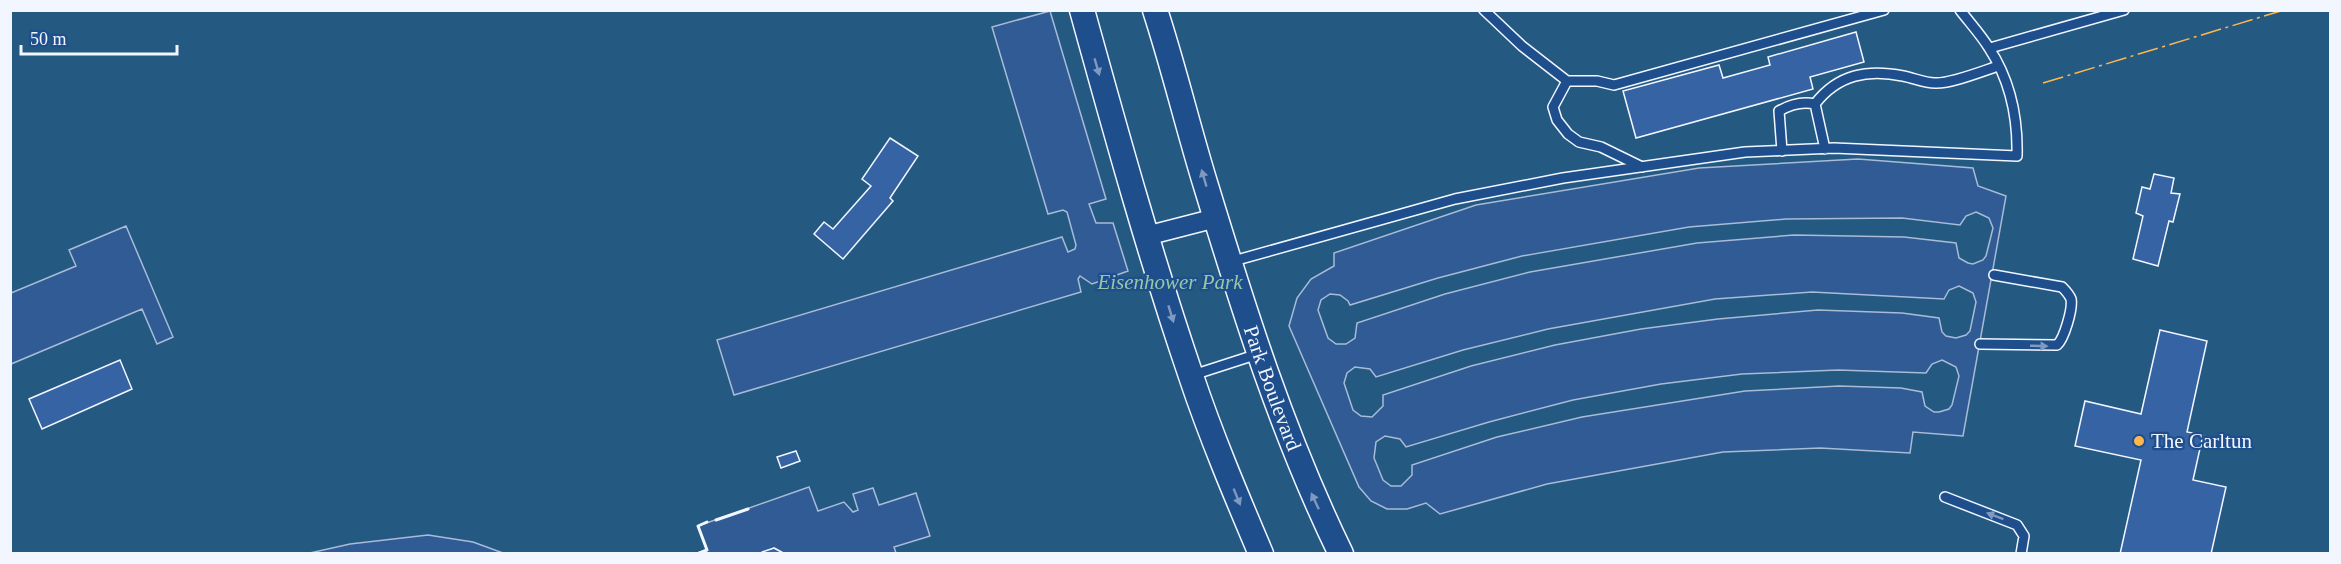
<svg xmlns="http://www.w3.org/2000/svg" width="2341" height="564" font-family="Georgia,serif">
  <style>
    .green { fill: #245a82; stroke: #a8bbd7; stroke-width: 1.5 }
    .parking { fill: #305b95; stroke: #a8bbd7; stroke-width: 1.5; fill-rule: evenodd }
    .building { fill: #3563a3; stroke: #f2f6ff; stroke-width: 1.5 }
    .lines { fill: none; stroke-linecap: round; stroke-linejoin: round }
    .service-casing { stroke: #f2f6ff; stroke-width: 12 }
    .minor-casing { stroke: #f2f6ff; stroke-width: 21 }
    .tertiary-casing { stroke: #f2f6ff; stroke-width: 27 }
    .service { stroke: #1f4e8c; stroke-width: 9 }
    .minor { stroke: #1f4e8c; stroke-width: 18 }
    .tertiary { stroke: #1f4e8c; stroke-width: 24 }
    .wall { stroke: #f2f6ff; stroke-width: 3 }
    .power { stroke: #ffb74d; stroke-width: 1.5; stroke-dasharray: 21 4.5 3 4.5; stroke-linecap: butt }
    .oneway { fill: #7e9ac0 }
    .poi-dot { fill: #ffb74d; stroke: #1f4e8c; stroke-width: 2 }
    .labels { text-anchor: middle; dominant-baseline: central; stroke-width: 4.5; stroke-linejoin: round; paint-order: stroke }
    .park-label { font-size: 21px; font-style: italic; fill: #97c8a6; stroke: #1f4e8c }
    .street-label { font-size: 21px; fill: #f2f6ff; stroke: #1f4e8c }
    .poi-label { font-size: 21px; fill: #f2f6ff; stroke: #1f4e8c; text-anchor: start }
  </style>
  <rect width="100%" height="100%" fill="#1f4e8c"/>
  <path class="green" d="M 10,11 L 2330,11 L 2330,553 L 11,553 Z"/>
  <path class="parking" d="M 1050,11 L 1106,199 L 1089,204 L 1096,223 L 1113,223 L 1128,271 L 1092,284 L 1080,276 L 1078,279 L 1081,292 L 734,395 L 717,340 L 1062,237 L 1068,252 L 1075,249 L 1076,245 L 1067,212 L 1063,210 L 1048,214 L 992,27 Z
    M 1858,159 L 1973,168 L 1978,186 L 2006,196 L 1963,436 L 1913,432 L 1910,453 L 1820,448 L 1723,452 L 1547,484 L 1440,514 L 1426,503 L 1407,509 L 1387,509 L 1371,501 L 1359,487 L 1289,326 L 1297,298 L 1311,279 L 1334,266 L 1334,253 L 1476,205 L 1699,168 ZM 1976,212 L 1989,218 L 1993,228 L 1986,256 L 1983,260 L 1973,264 L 1968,263 L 1959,258 L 1956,243 L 1904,237 L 1794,235 L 1697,243 L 1530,272 L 1445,294 L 1357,323 L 1355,338 L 1346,344 L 1336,344 L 1328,338 L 1318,310 L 1321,300 L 1330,294 L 1340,295 L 1348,301 L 1350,305 L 1438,278 L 1522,256 L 1689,227 L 1786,219 L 1902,218 L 1960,225 L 1966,216 ZM 1959,286 L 1973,293 L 1976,302 L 1970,331 L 1966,335 L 1956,338 L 1946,336 L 1942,332 L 1939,318 L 1902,313 L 1818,310 L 1718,319 L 1641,329 L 1555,345 L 1471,366 L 1383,395 L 1383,406 L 1372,417 L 1361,416 L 1353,410 L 1344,383 L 1347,373 L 1355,367 L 1370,369 L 1376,377 L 1463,350 L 1548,329 L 1715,299 L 1812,292 L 1944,299 L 1949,290 ZM 1942,360 L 1956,367 L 1959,376 L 1952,405 L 1949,409 L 1939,412 L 1934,412 L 1925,406 L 1922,392 L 1901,388 L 1839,386 L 1745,391 L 1582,417 L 1497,437 L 1412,465 L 1412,475 L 1401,486 L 1391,486 L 1383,480 L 1374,458 L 1376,442 L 1385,436 L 1400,439 L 1406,447 L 1489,422 L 1573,400 L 1661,384 L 1742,374 L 1838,370 L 1926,373 L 1932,364 Z
    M 126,226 L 173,337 L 157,344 L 142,309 L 11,364 L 11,293 L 76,266 L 69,250 Z
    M 809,487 L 818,511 L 844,502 L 853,512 L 858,510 L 853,494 L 873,488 L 879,505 L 916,493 L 930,536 L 894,547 L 896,553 L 785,554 L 774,548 L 761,553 L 697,553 L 707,550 L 698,526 Z
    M 428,535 L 473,542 L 503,553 L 310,553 L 350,544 Z"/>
  <path class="building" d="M 1856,32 L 1864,62 L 1810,77 L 1813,89 L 1636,138 L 1623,91 L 1719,65 L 1723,78 L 1770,65 L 1768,57 Z
    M 890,138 L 918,156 L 890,198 L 893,201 L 843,259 L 814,234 L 824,222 L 833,229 L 871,186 L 862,179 Z
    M 2154,174 L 2174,178 L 2171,193 L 2180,194 L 2173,222 L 2169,221 L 2158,266 L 2133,259 L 2143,216 L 2136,213 L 2142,187 L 2150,189 Z
    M 2160,330 L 2207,341 L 2187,432 L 2203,435 L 2193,480 L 2226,487 L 2211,554 L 2120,554 L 2141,460 L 2075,446 L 2085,401 L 2141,414 Z
    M 120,360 L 132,389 L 42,429 L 29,399 Z
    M 796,451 L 800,461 L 781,468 L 777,457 Z
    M 774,548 L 785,554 L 761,554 L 762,552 Z"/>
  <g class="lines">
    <defs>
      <path id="service" d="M 1484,10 L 1522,46 L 1567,81
        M 1990,48 L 2124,10
        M 1815,104 C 1838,74 1868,69 1903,76 C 1914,78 1924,83 1935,83 C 1950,84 1983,71 1998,66
        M 1782,151 L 1779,111 C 1791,104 1802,101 1815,104 L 1825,149
        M 1642,167 L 1601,147 L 1579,142 L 1568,134 L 1557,120 L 1553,107 L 1567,81 L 1597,81 L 1614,85 L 1884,10
        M 1230,262 L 1455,199 L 1563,178 L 1745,152 L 1834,148 L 2017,156 C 2018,118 2010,80 1989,48 C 1981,35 1970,23 1960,10
        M 1980,344 L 2057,345 C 2064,339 2073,309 2071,299 C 2069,294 2066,291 2062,287 L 1994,275
        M 1193,375 L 1258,354
        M 1945,497 L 2017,525 L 2024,536 L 2021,554"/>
      <path id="minor" d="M 1146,236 L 1216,218"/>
      <g id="tertiary">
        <path d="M 1082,10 C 1116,133 1150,256 1191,376 C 1211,436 1236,495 1261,554"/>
        <path id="s1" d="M 1155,10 C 1174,68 1188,128 1206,186 C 1244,311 1283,435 1341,554"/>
      </g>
    </defs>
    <use href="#service" class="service-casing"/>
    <use href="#minor" class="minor-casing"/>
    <use href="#tertiary" class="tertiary-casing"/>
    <use href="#service" class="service"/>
    <use href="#minor" class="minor"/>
    <use href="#tertiary" class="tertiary"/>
    <path class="wall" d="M 716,520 L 748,509
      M 697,554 L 707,550 L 698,526 L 707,522"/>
    <path class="power" d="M 2043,83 L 2284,10"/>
  </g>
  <defs><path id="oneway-solid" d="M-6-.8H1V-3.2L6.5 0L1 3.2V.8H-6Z" transform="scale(1.5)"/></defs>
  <g class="oneway">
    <use href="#oneway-solid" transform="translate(1097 67) rotate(74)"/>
    <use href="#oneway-solid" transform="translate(1204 178) rotate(-106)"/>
    <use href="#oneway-solid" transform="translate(1171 314) rotate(73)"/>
    <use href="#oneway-solid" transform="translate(2039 346) rotate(2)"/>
    <use href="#oneway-solid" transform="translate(1237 497) rotate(68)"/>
    <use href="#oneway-solid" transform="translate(1315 501) rotate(-115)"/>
    <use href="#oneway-solid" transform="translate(1995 516) rotate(-159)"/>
  </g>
  <circle class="poi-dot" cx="2139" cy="441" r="6"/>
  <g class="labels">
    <g class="park-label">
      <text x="1170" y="282">Eisenhower Park</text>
    </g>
    <g class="street-label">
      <text stroke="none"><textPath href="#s1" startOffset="396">Park Boulevard</textPath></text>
    </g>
    <g class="poi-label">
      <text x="2151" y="441">The Carltun</text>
    </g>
  </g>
  <rect width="2341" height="564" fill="none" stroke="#f2f6ff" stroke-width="24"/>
  <path d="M21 45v9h156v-9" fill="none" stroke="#f2f6ff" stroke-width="3"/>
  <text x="30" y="45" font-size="18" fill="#f2f6ff" stroke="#1f4e8c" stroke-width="4.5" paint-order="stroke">50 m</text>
</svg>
